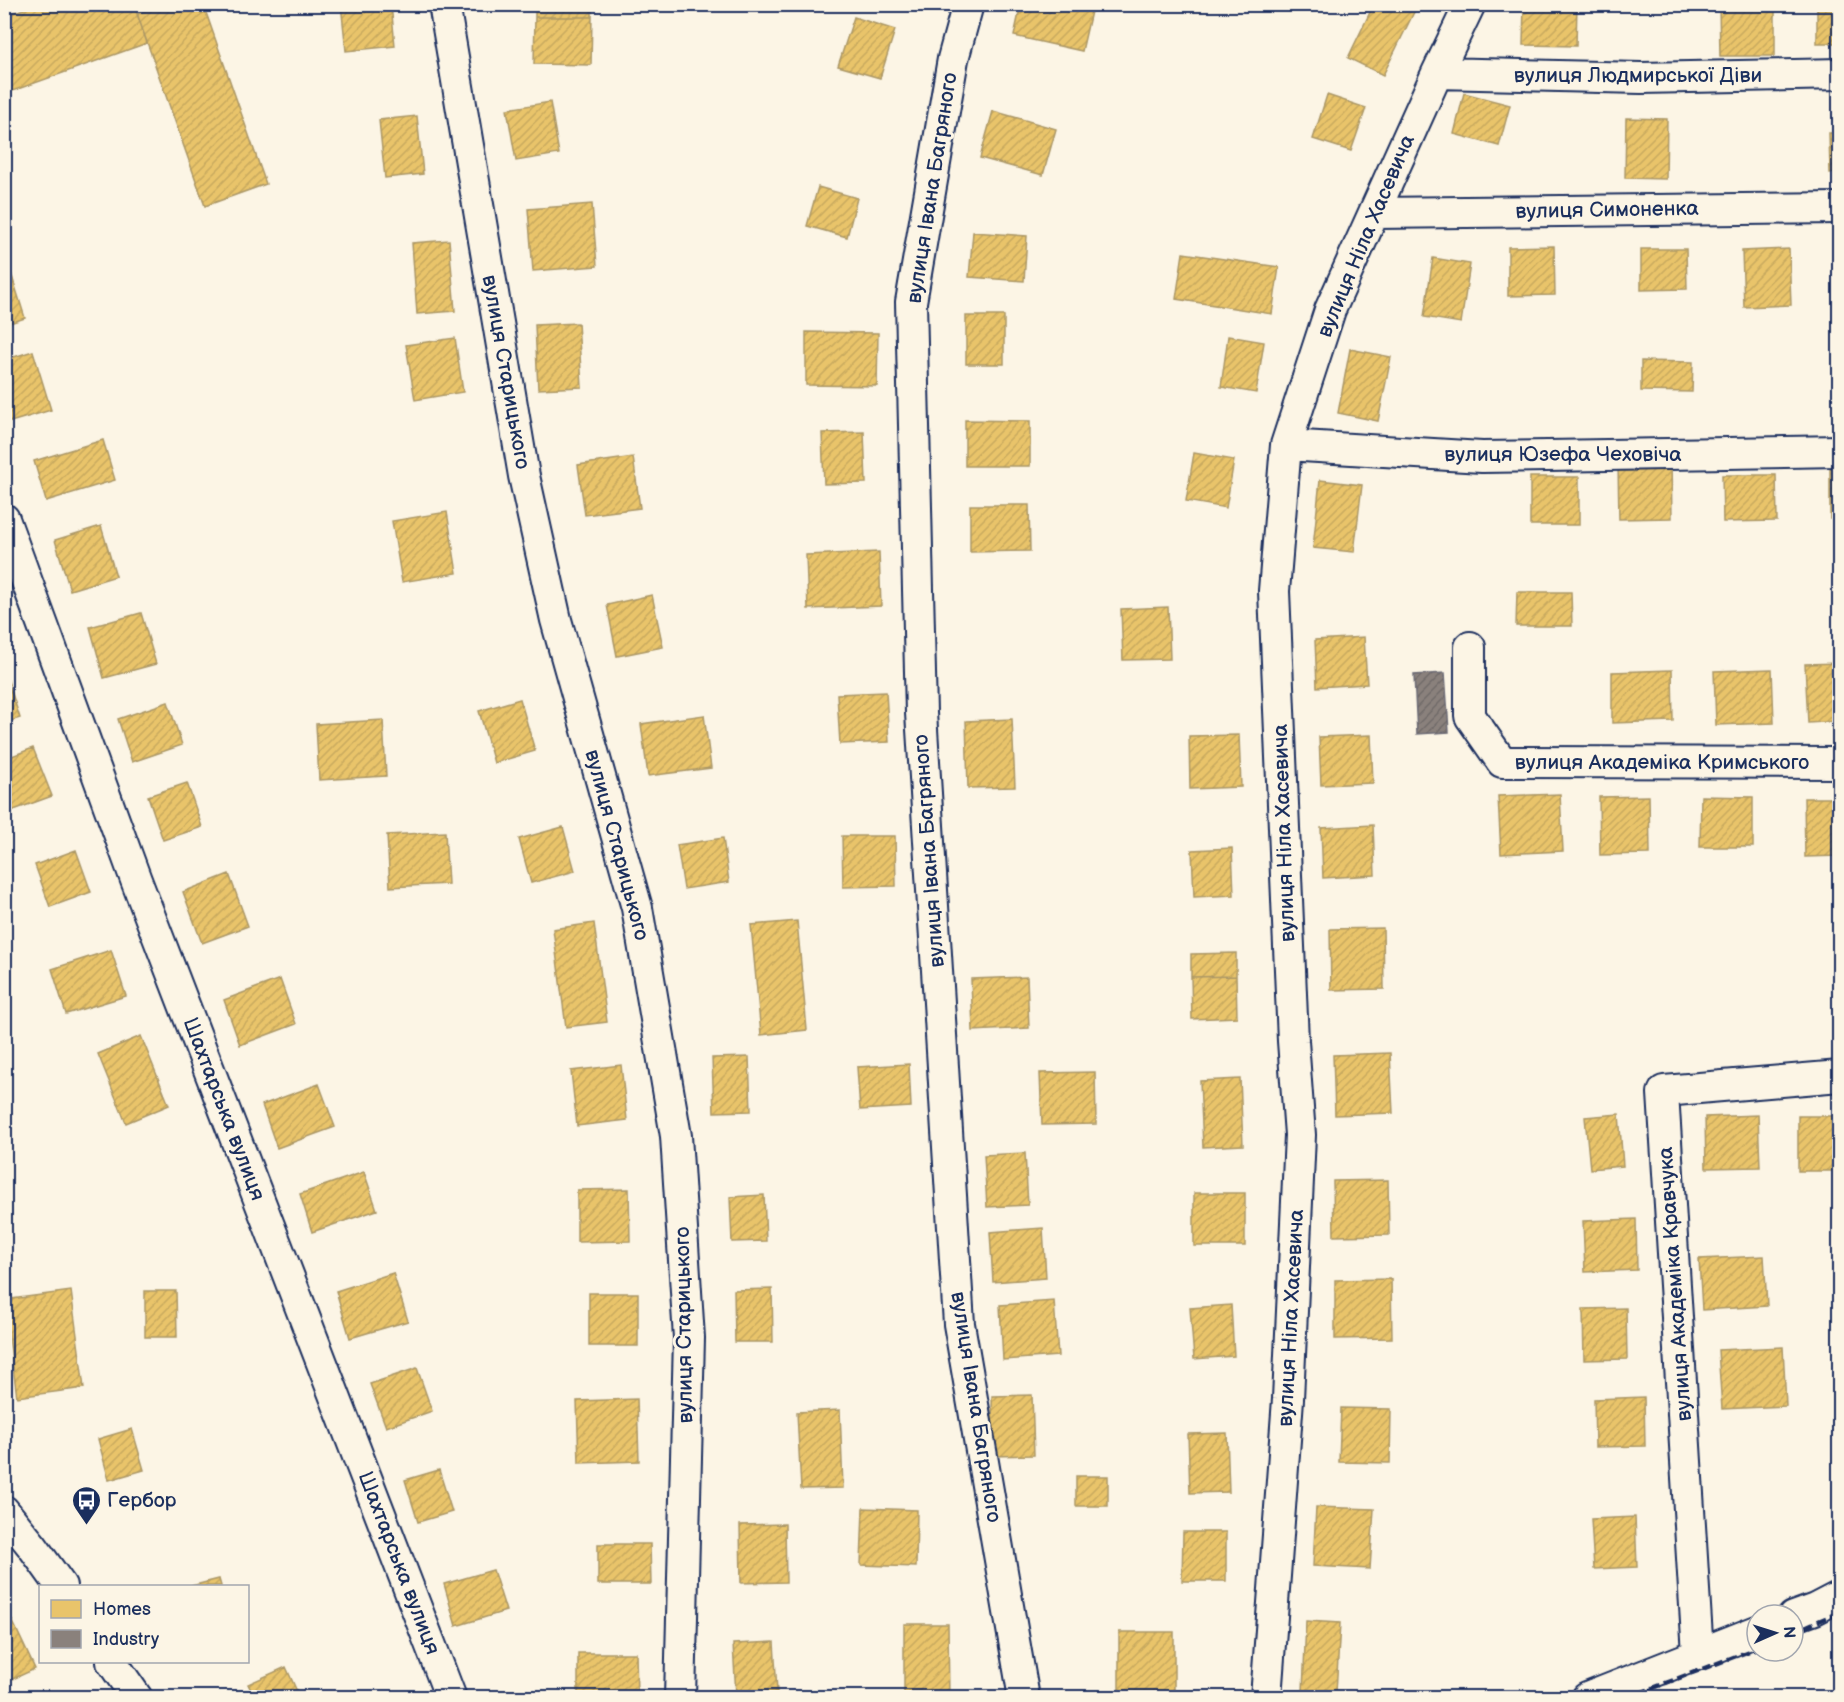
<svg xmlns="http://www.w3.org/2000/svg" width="1844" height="1702" font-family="'Balsamiq Sans',sans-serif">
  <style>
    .homes { fill: url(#homes-hatch); stroke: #ab9766; stroke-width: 1.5 }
    .industry { fill: url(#industry-hatch); stroke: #696873; stroke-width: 1.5 }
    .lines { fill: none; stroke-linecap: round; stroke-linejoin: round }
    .minor-casing { stroke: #1b2f5e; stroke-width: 34 }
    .minor { stroke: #fcf5e5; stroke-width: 30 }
    .rail { stroke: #1b2f5e; stroke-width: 4.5; stroke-dasharray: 9 4.5; stroke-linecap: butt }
    .labels { text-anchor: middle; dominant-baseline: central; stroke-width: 6; stroke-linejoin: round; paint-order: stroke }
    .street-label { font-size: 21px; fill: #1b2f5e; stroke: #fcf5e5 }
    .poi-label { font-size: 21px; fill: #1b2f5e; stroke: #fcf5e5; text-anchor: start }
  </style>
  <defs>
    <pattern id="homes-hatch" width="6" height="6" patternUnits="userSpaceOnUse" patternTransform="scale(1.5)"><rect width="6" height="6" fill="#e9c46a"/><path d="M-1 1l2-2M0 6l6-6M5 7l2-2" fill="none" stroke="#c7a95e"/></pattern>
    <pattern id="industry-hatch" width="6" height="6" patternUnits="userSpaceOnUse" patternTransform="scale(1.5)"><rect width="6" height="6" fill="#8a817c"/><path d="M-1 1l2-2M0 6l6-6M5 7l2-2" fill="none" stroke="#706a69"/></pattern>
  </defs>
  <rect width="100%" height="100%" fill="#fcf5e5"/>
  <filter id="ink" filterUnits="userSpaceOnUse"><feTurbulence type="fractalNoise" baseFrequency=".0167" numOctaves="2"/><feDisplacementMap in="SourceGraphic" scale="12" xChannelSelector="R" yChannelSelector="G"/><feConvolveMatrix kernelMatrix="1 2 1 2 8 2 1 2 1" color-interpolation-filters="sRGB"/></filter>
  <g filter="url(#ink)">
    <path class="homes" d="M 37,4 L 134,4 L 147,43 L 4,94 L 4,16 Z
      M 163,4 L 203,4 L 266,184 L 205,206 L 137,14 Z
      M 341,4 L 391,4 L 395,46 L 346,51 Z
      M 535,4 L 592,4 L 592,17 L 535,17 Z
      M 1021,4 L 1082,4 L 1092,7 L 1082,51 L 1014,36 Z
      M 1374,4 L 1418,4 L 1383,75 L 1348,58 Z
      M 1524,4 L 1577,4 L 1576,46 L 1523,45 Z
      M 1719,4 L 1775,4 L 1775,56 L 1720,56 Z
      M 1817,4 L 1840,4 L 1840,43 L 1817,43 Z
      M 535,17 L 592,17 L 591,65 L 534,64 Z
      M 854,17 L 895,30 L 880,78 L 838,66 Z
      M 1464,93 L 1510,105 L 1499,146 L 1454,134 Z
      M 1327,95 L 1366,108 L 1351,151 L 1313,139 Z
      M 550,102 L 559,154 L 516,161 L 507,109 Z
      M 993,111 L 1056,129 L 1043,175 L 980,158 Z
      M 417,116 L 423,174 L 385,178 L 379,120 Z
      M 1626,118 L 1667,119 L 1666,179 L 1625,178 Z
      M 1829,133 L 1840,133 L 1840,172 L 1830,173 Z
      M 818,187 L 857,198 L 847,237 L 807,226 Z
      M 592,204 L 597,266 L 533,271 L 528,209 Z
      M 973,232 L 1027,236 L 1024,281 L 969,277 Z
      M 449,240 L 455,311 L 417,314 L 412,243 Z
      M 1554,246 L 1555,295 L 1508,296 L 1508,247 Z
      M 1641,249 L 1686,249 L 1687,289 L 1641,290 Z
      M 1789,249 L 1791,305 L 1744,307 L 1742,251 Z
      M 1183,253 L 1279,267 L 1272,314 L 1176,299 Z
      M 1433,258 L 1470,264 L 1461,323 L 1424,317 Z
      M 11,273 L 25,318 L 4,325 L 4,275 Z
      M 966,316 L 1004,316 L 1004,364 L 966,364 Z
      M 578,323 L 582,387 L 538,389 L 535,325 Z
      M 806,332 L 878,333 L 877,386 L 806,385 Z
      M 1228,336 L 1264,342 L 1256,393 L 1221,387 Z
      M 455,338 L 463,392 L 415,400 L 406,345 Z
      M 1350,349 L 1391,357 L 1378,421 L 1338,413 Z
      M 33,351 L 51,410 L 7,423 L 4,415 L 4,360 Z
      M 1641,361 L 1693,362 L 1692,392 L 1641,391 Z
      M 965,420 L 1030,421 L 1030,466 L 965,466 Z
      M 864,432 L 866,483 L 824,484 L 822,433 Z
      M 103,440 L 115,480 L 46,501 L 34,461 Z
      M 1194,453 L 1234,460 L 1226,508 L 1186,501 Z
      M 633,457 L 640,508 L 585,515 L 578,465 Z
      M 1671,463 L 1672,518 L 1619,519 L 1618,464 Z
      M 1830,468 L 1840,468 L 1840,519 L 1830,519 Z
      M 1722,475 L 1776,475 L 1777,521 L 1723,522 Z
      M 1530,477 L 1579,477 L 1579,525 L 1530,525 Z
      M 1320,480 L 1362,485 L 1354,552 L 1313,548 Z
      M 970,505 L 1029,505 L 1030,551 L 970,552 Z
      M 447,512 L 457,573 L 402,582 L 392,521 Z
      M 101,526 L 116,576 L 70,590 L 55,540 Z
      M 879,552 L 881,606 L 808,609 L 806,555 Z
      M 1517,592 L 1571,592 L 1572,626 L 1516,626 Z
      M 652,595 L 663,647 L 617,656 L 607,605 Z
      M 1168,607 L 1170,659 L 1123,660 L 1121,609 Z
      M 141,613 L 156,664 L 104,678 L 90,627 Z
      M 1364,637 L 1367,684 L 1317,687 L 1315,640 Z
      M 1840,663 L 1840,721 L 1808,723 L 1805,664 Z
      M 1772,669 L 1774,723 L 1716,725 L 1714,671 Z
      M 1672,670 L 1673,721 L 1612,723 L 1612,672 Z
      M 4,675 L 6,675 L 20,718 L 4,723 Z
      M 886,692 L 889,742 L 840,744 L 837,694 Z
      M 520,699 L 535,751 L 494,763 L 479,711 Z
      M 168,702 L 182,745 L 132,762 L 118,719 Z
      M 704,715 L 711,768 L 648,776 L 641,724 Z
      M 1012,719 L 1015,787 L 968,788 L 966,721 Z
      M 383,720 L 386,776 L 319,780 L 316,724 Z
      M 1239,735 L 1241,787 L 1190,789 L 1189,736 Z
      M 1371,735 L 1373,783 L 1321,785 L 1319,737 Z
      M 33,748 L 52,796 L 11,811 L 4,794 L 4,759 Z
      M 187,783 L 202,827 L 163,840 L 148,796 Z
      M 1560,794 L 1563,851 L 1501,854 L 1498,796 Z
      M 1649,796 L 1650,854 L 1600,855 L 1599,797 Z
      M 1701,796 L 1753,797 L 1753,847 L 1700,847 Z
      M 1804,798 L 1840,798 L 1840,856 L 1805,857 Z
      M 1373,825 L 1375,875 L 1323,878 L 1321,828 Z
      M 563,827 L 575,871 L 531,883 L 519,839 Z
      M 445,832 L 448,884 L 390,887 L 387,835 Z
      M 842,836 L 895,836 L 896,886 L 843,887 Z
      M 723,838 L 729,882 L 684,889 L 677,845 Z
      M 1232,848 L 1234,895 L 1194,897 L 1192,850 Z
      M 76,850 L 91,892 L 50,907 L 35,865 Z
      M 229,874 L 248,926 L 202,943 L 183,892 Z
      M 797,921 L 807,1030 L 761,1035 L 751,925 Z
      M 594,923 L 607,1022 L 566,1027 L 553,929 Z
      M 1383,928 L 1384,989 L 1331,990 L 1330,929 Z
      M 111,950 L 126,996 L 66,1014 L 52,969 Z
      M 1236,953 L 1236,976 L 1191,977 L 1191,954 Z
      M 1236,976 L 1237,1017 L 1192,1019 L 1191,977 Z
      M 1027,977 L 1029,1028 L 973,1031 L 971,979 Z
      M 280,979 L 296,1024 L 240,1045 L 224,1000 Z
      M 141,1036 L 169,1105 L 126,1123 L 98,1054 Z
      M 1390,1053 L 1393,1113 L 1335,1115 L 1333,1055 Z
      M 749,1057 L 751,1111 L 714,1112 L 712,1058 Z
      M 909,1064 L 911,1107 L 860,1110 L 857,1067 Z
      M 621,1065 L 627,1120 L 577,1126 L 571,1071 Z
      M 1095,1072 L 1096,1124 L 1042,1125 L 1040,1073 Z
      M 1240,1079 L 1243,1145 L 1203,1147 L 1200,1081 Z
      M 319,1084 L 335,1127 L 277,1148 L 262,1105 Z
      M 1619,1114 L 1623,1166 L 1590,1169 L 1585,1117 Z
      M 1758,1115 L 1760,1167 L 1706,1168 L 1705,1117 Z
      M 1798,1116 L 1840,1116 L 1840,1171 L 1798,1171 Z
      M 1025,1153 L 1028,1205 L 987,1207 L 984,1155 Z
      M 364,1172 L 377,1210 L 312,1232 L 300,1194 Z
      M 1388,1180 L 1389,1235 L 1334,1236 L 1333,1181 Z
      M 629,1189 L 630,1241 L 577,1242 L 577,1190 Z
      M 1194,1193 L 1245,1193 L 1245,1246 L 1194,1246 Z
      M 764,1195 L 766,1241 L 732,1242 L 730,1197 Z
      M 1636,1219 L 1637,1270 L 1585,1272 L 1583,1221 Z
      M 1043,1228 L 1046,1278 L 993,1282 L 990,1232 Z
      M 1764,1256 L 1767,1306 L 1702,1310 L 1699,1259 Z
      M 393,1273 L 408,1321 L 350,1338 L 336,1291 Z
      M 1391,1279 L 1392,1338 L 1335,1339 L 1335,1280 Z
      M 772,1289 L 773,1342 L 735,1342 L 734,1290 Z
      M 71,1291 L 84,1388 L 17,1397 L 4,1300 Z
      M 145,1291 L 176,1291 L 177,1337 L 145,1337 Z
      M 589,1293 L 638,1293 L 638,1346 L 589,1346 Z
      M 1054,1301 L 1058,1356 L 1003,1360 L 1000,1305 Z
      M 1231,1305 L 1234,1356 L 1194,1359 L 1190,1308 Z
      M 1626,1308 L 1627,1359 L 1584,1360 L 1583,1309 Z
      M 1783,1347 L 1786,1406 L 1722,1409 L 1718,1350 Z
      M 417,1368 L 432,1411 L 386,1427 L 370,1384 Z
      M 1032,1395 L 1034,1455 L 993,1456 L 992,1396 Z
      M 1644,1397 L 1645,1446 L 1595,1447 L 1594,1399 Z
      M 637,1399 L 639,1461 L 579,1463 L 577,1401 Z
      M 1341,1408 L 1391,1409 L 1390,1463 L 1339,1462 Z
      M 840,1410 L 843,1488 L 801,1489 L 797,1412 Z
      M 132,1429 L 144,1470 L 109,1480 L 98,1439 Z
      M 1227,1433 L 1229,1492 L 1190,1493 L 1188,1434 Z
      M 439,1470 L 452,1512 L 418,1522 L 405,1480 Z
      M 1076,1476 L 1108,1476 L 1108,1506 L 1076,1506 Z
      M 1316,1507 L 1374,1509 L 1370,1569 L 1313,1566 Z
      M 863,1508 L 917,1510 L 916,1567 L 861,1565 Z
      M 1635,1517 L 1637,1567 L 1594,1569 L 1591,1519 Z
      M 785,1524 L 786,1582 L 741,1583 L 740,1525 Z
      M 1183,1532 L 1226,1532 L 1226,1581 L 1182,1581 Z
      M 598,1544 L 650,1544 L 651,1584 L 598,1584 Z
      M 493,1570 L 506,1611 L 456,1626 L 444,1584 Z
      M 219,1579 L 221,1586 L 191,1586 Z
      M 6,1607 L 35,1669 L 4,1683 L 4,1608 Z
      M 1306,1621 L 1340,1623 L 1336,1693 L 1303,1692 Z
      M 904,1624 L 948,1624 L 949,1698 L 904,1698 Z
      M 1119,1632 L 1174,1632 L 1174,1692 L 1119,1692 Z
      M 774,1642 L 777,1692 L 736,1695 L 733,1644 Z
      M 578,1653 L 636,1653 L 637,1696 L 578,1696 Z
      M 286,1667 L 300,1698 L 255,1698 L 248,1684 Z"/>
    <path class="industry" d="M 1445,673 L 1449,732 L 1417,734 L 1414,675 Z"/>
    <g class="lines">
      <defs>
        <path id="minor" d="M 444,4 L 524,476 L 556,620 L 637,908 L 676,1136 L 689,1338 L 680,1698
          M 968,4 L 953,59 L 911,302 L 921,713 L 959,1324 L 1024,1698
          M 1437,73 L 1641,78 L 1840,74
          M 1375,213 L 1840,208
          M 1286,445 L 1482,457 L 1840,451
          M 4,519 L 136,880 L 451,1698
          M 1470,647 L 1470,716 L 1502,762 L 1840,763
          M 4,1511 L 33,1547 L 61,1586
          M 1793,1617 L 1815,1609 L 1840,1596
          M 1698,1654 L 1663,1093 L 1664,1091 L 1840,1076
          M 112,1662 L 137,1698
          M 1266,1698 L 1288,1399 L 1300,1135 L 1293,1041 L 1274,591 L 1286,445 L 1330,310 L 1437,73 L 1470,4
          M 1587,1698 L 1757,1631"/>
      </defs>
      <use href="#minor" class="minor-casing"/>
      <use href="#minor" class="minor"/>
      <path class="rail" d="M 1793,1632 L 1840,1612
        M 1627,1698 L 1757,1648"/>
    </g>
  </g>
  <defs>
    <symbol id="bus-pin" viewBox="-11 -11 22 30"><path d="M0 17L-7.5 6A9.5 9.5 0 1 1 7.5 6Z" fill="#1b2f5e" stroke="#fcf5e5"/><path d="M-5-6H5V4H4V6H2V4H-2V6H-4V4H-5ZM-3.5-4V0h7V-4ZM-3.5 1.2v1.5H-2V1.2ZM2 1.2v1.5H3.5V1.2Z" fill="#fff"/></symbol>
  </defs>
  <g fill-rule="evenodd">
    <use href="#bus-pin" x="70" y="1484" width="33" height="45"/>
  </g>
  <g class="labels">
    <g class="street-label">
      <text x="1638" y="75">вулиця Людмирської Діви</text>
      <text transform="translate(932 188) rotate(-81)">вулиця Івана Багряного</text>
      <text transform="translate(1607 210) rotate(-1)">вулиця Симоненка</text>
      <text transform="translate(1366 236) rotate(-67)">вулиця Ніла Хасевича</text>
      <text transform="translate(506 372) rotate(80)">вулиця Старицького</text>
      <text x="1563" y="454">вулиця Юзефа Чеховіча</text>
      <text x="1662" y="762">вулиця Академіка Кримського</text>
      <text transform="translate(1284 833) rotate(-92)">вулиця Ніла Хасевича</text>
      <text transform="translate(617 845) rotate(75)">вулиця Старицького</text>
      <text transform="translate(929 851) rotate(-94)">вулиця Івана Багряного</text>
      <text transform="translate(224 1109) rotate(69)">Шахтарська вулиця</text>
      <text transform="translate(1675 1284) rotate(-94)">вулиця Академіка Кравчука</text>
      <text transform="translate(1291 1318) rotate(-87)">вулиця Ніла Хасевича</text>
      <text transform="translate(684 1325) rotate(-91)">вулиця Старицького</text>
      <text transform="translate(976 1407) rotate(81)">вулиця Івана Багряного</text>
      <text transform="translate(399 1563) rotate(69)">Шахтарська вулиця</text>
    </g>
    <g class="poi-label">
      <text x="107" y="1500">Гербор</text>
    </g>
  </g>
  <rect width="1844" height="1702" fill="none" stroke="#fcf5e5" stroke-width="24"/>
  <rect x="12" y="12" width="1820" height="1678" fill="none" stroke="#1b2f5e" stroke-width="2" filter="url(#ink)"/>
  <rect x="39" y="1585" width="210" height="78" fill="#fcf5e5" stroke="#a2a6af" stroke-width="1.5"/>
  <rect x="51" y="1600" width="30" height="18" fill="#e9c46a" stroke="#a2a6af" stroke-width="1.5"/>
  <text x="93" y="1615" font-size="18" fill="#1b2f5e">Homes</text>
  <rect x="51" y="1630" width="30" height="18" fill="#8a817c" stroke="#a2a6af" stroke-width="1.5"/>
  <text x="93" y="1645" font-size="18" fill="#1b2f5e">Industry</text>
  <g transform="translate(1775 1633) rotate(87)"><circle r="28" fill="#fcf5e5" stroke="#a2a6af" stroke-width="1.5"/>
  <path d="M0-4.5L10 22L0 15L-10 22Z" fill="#1b2f5e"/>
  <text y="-9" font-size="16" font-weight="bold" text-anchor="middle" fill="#1b2f5e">N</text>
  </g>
</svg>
